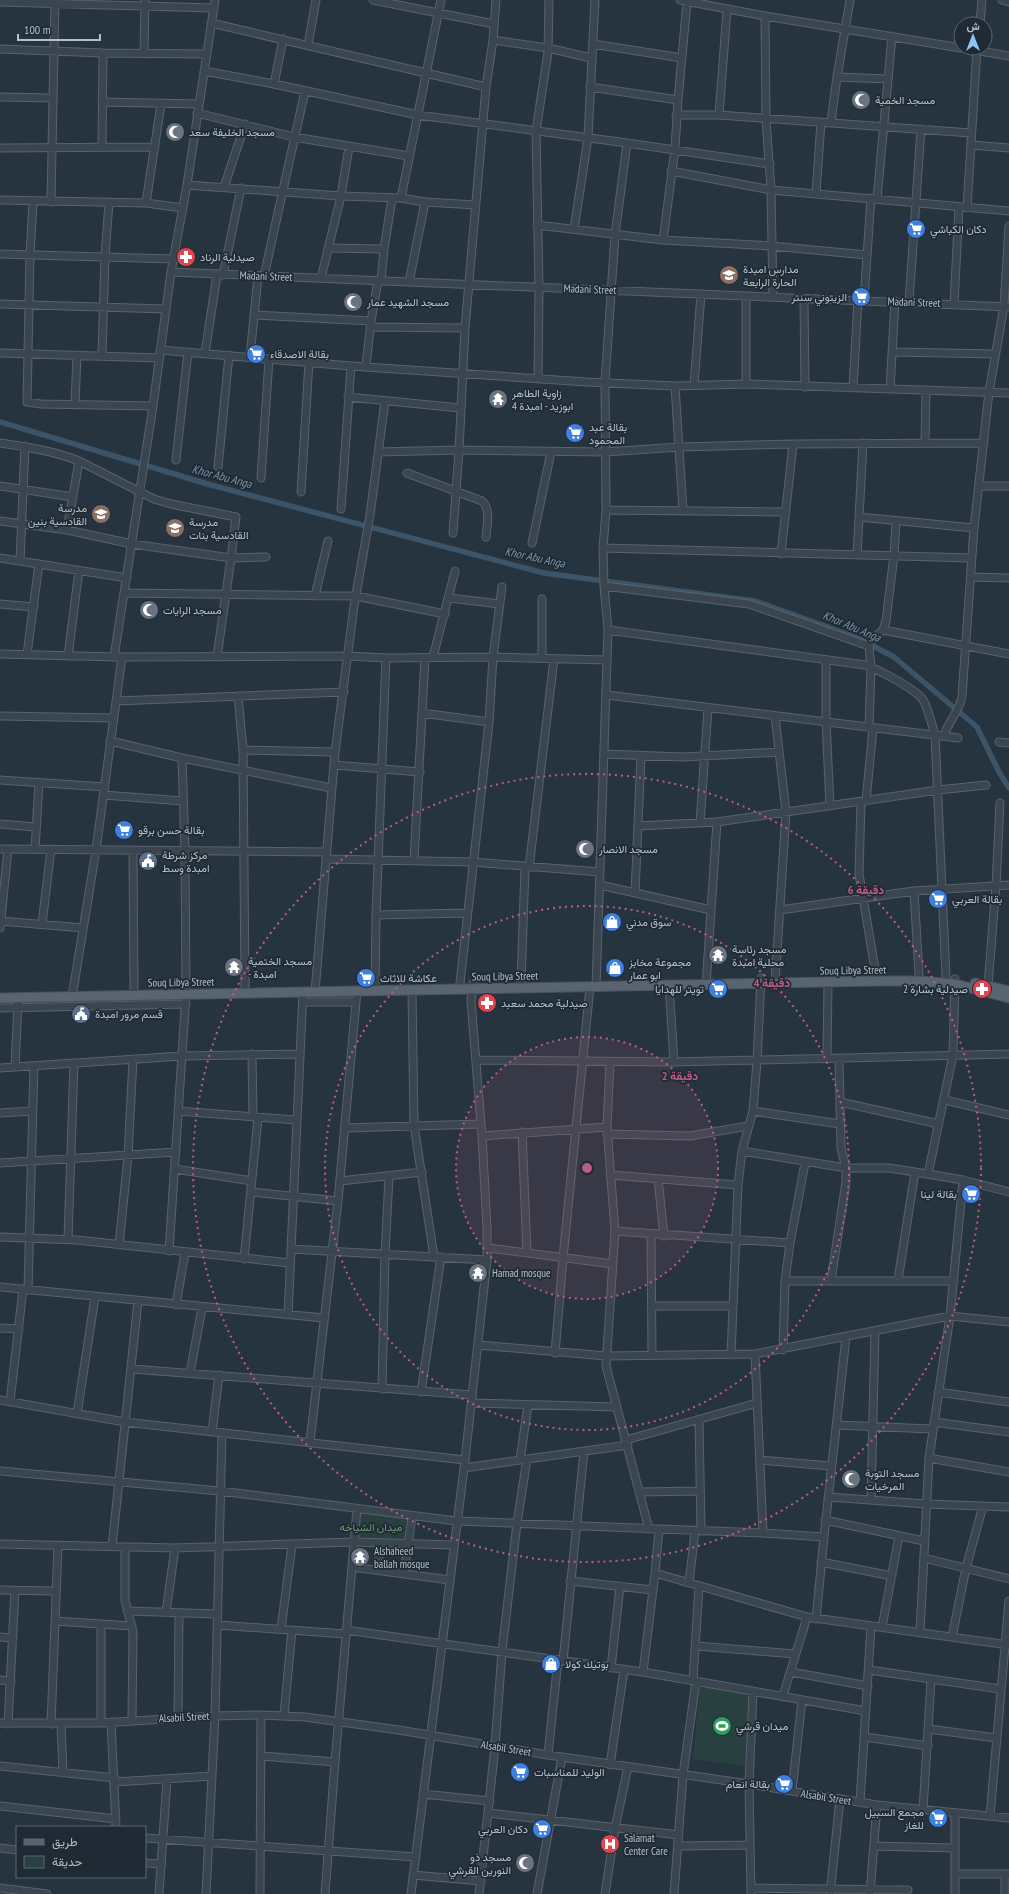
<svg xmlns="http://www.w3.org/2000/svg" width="1009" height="1894" font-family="'PT Sans Narrow',Vazirmatn,sans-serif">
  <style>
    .green { fill: #28403f }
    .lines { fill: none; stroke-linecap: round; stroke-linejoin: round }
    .canal { stroke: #3c5467; stroke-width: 5.5 }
    .minor-casing { stroke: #58636c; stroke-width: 9 }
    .major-casing { stroke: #46515b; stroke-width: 11 }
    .minor { stroke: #3a454f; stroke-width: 7 }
    .major { stroke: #58646f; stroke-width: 9 }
    .ring { fill: none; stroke: #bd5b87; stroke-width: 2; stroke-dasharray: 2 4 }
    .labels { text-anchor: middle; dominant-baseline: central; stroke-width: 3.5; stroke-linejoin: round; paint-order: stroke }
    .poi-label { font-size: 11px; fill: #b6c0c9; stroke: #1f2a34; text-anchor: start }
    .street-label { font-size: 11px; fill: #b6c0c9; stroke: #1f2a34 }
    .park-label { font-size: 11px; fill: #6e9a72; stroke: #1f2a34 }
    .water-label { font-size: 12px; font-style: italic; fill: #7795ab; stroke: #1f2a34 }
    .centre { fill: #bd5b87; stroke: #1f2a34; stroke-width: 2 }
    .ring-label { font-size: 12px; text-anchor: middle; font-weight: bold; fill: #bd5b87; stroke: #1f2a34; stroke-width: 3.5; stroke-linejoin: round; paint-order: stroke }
  </style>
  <rect width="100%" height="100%" fill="#26343f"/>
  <path class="green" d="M 359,1513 L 406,1519 L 404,1540 L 356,1539 Z
    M 700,1685 L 749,1693 L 745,1766 L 693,1759 Z"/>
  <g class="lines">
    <path class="canal" d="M 0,422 L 211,485 L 544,573 L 755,601 L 858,638 L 894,657 L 977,727 L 999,772 L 1009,788"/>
    <defs>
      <path id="minor" d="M 373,0 L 494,24
        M 680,0 L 765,16 L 961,48
        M 1002,0 L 1009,2
        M 0,2 L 214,8
        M 765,16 L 766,119 L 771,190 L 773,297
        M 211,23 L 486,87
        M 980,24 L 982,0
        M 493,40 L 548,48 L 591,58
        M 593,44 L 682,58
        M 308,45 L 316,0
        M 963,48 L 1009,56
        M 0,49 L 103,53 L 207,54
        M 144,54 L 145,0
        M 204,71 L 274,84 L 418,115 L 627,143 L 770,164
        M 837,77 L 888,79
        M 274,84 L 283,39
        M 590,87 L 678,100
        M 0,97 L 52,98
        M 102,102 L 199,104
        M 197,113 L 294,137 L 409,156
        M 676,115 L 719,115 L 971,133
        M 719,115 L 727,10
        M 831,122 L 837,77 L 850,0
        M 627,143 L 615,235 L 605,382 L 606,510 L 603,548 L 972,558
        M 971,145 L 1009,148
        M 102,147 L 103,53
        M 0,148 L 155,147
        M 671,171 L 771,190 L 1009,211
        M 187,185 L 341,196 L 401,198 L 425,202 L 476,205
        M 224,187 L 245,124
        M 816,193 L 821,122
        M 401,198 L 441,0
        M 877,199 L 892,36
        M 0,200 L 146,203 L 183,208
        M 33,201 L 30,255 L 27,402 L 41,404 L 153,406
        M 51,202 L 55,0
        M 146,203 L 161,104
        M 967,208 L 977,48
        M 537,225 L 663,240 L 771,246 L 867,255
        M 574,229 L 588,138 L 595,0
        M 663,240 L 675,149 L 678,100 L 687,2
        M 329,248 L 384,249
        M 0,254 L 173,259
        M 171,272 L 1009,307
        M 223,275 L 241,188
        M 264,276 L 305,91
        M 321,278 L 341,196 L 349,147
        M 381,281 L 384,249 L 392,198
        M 409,282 L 425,202
        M 804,299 L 805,387
        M 864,300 L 871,198
        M 909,302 L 921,129
        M 0,304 L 166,309
        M 954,304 L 959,207
        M 254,315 L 371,321
        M 371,327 L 465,328
        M 160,350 L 351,366 L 587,382 L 675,386 L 746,384 L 1009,393
        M 893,352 L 995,354
        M 0,353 L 159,358
        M 205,353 L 217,275
        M 102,355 L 105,256 L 109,202
        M 250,357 L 258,276
        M 366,365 L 371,321 L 378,281
        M 538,378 L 539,287 L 536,131 L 548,52 L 549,0
        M 746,384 L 746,297
        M 694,385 L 701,294
        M 675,386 L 683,511
        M 853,388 L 858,300
        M 890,389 L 895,301
        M 348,397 L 460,408
        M 75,404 L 77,355
        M 925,442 L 926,390
        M 0,443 C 27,447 54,451 79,461 L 154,499 L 171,504 L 236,517 L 231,558 L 266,557
        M 379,452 L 459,450 L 605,452 L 679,447 L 793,444 L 984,443
        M 176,460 L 188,352
        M 218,467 L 229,355
        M 407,473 L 482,501 C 491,509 487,525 486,537
        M 261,478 L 269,359
        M 0,486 L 73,497
        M 979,486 L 1009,486
        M 301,492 L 309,362
        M 341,509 L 351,366
        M 606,510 L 786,512
        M 859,517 L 974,528
        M 0,521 L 67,530 L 132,544 L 231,558 L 217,657
        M 67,530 L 79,461
        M 453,533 L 459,450 L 465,328 L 486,87 L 493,40 L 496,0
        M 532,543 L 551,452
        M 781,554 L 793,444
        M 857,555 L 863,443
        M 0,558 L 127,578
        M 20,561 L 25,446
        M 971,577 L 1009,578
        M 604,586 L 749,604 L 869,646
        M 125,593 L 356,596 L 445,614
        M 315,596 L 328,541
        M 449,598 L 500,604
        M 0,604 L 34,607
        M 608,630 L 865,665 C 877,669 916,689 923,700 C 927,706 933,728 935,735 L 946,977
        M 883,630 L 886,621 L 894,555 L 896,521
        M 0,654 L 118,657 L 349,656 L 386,658 L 493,657 L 607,660
        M 27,654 L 39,564
        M 68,656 L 79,570
        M 114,657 L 153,406 L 171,272 L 187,185 L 215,0
        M 433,657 L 455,571
        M 542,658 L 542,599
        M 826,660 L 826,721 L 830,806
        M 607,695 L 958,738
        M 238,696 L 243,750 L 245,987
        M 116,701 L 344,692
        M 422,713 L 489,722
        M 0,716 L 113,718
        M 869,728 L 871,667 L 869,646 L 872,640 L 883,630 L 1009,654
        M 944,736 C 948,721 960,711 962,696 L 974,528 L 989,392 L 1004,306 L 1009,226
        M 110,741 L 182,758 L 331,788
        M 999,742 L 1009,743
        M 243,750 L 335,752
        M 604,754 L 683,757 L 779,752
        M 334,765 L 420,772
        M 0,780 L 105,787
        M 103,795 L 183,801
        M 866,801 L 873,728
        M 861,802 L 859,874 L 876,975
        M 700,823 L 708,708
        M 0,824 L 36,827
        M 638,826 L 717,822 L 938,790 L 986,785
        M 0,849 L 327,852
        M 35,849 L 39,782
        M 133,851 L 134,989
        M 327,859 L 472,862 L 600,872
        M 414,860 L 425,658
        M 529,868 L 554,659
        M 600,885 L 711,910
        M 914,891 L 919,975
        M 635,893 L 641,756
        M 780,910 L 914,891 L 1009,885
        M 376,915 L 467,913
        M 0,921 L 83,928
        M 42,924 L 51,849
        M 0,928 L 8,849
        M 460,983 L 489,722 L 493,657 L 502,587
        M 521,983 L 525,868
        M 775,983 L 786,812 L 775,716
        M 669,985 L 674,1062
        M 706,985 L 717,822
        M 988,986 L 996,885 L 1000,803
        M 596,987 L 608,630 L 604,586 L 603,548
        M 412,990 L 414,1125 L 434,1257
        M 375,991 L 376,915 L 386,658
        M 315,992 L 335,752 L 354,606 L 370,515 L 385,401
        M 72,997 L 96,850 L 122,657
        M 303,1002 L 356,1002
        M 0,1008 L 186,1004
        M 252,1054 L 253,1117
        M 827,1059 L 828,982
        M 476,1060 L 674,1062 L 1009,1054
        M 610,1062 L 607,1127 L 615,1231 L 606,1366 L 649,1529
        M 15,1067 L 18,1003
        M 0,1068 L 182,1056 L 300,1054
        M 945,1100 L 1009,1115
        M 840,1102 L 939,1124
        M 178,1111 L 296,1120
        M 753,1111 L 840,1124
        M 0,1113 L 33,1111
        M 345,1128 L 481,1124
        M 522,1132 L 527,1253
        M 607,1134 L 690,1136 L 748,1126
        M 482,1136 L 607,1127
        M 742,1151 L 846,1168 L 889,1168 L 915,1172 L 963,1180 L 1009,1192
        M 0,1163 L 176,1152
        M 175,1169 L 252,1181
        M 928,1174 L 953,1055 L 955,979
        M 610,1175 L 738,1185
        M 658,1179 L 664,1236
        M 340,1181 L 422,1172
        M 251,1192 L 338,1201
        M 615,1231 L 790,1243
        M 651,1235 L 652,1355
        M 0,1237 L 77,1240 L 290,1263
        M 68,1239 L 74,1063
        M 119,1245 L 128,1156 L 133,1059
        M 488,1248 L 613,1264
        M 291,1249 L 487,1260
        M 169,1251 L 186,994 L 185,850 L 182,758
        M 244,1259 L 258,1118
        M 898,1280 L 915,1172
        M 785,1281 L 954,1281
        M 831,1281 L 846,1182 L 846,1168 L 841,1148 L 839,1059
        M 0,1287 L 324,1318
        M 28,1290 L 34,1066
        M 176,1305 L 185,1253
        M 652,1306 L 733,1306
        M 288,1315 L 303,992
        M 0,1328 L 19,1329
        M 478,1345 L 606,1356 L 755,1354 L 950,1316 L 1009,1322
        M 783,1350 L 785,1281 L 790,1243 L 805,1163
        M 555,1353 L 563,1258 L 590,987
        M 755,1354 L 763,1533
        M 731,1355 L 738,1185 L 742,1151 L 753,1111 L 757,1061 L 761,978
        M 132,1369 L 472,1395
        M 190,1373 L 202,1308
        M 382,1389 L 385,1254 L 389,1177
        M 421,1392 L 441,1257
        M 938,1392 L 1009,1402
        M 0,1400 L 125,1422 L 465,1460
        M 10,1402 L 23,1289
        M 472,1403 L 617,1407
        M 77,1414 L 95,1297
        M 699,1420 L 701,1531
        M 934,1422 L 1009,1432
        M 836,1425 L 932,1429
        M 212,1432 L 219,1375
        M 626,1440 L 757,1403
        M 310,1442 L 338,1201 L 357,991
        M 929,1458 L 1009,1472
        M 520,1460 L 528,1405
        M 760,1460 L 831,1466
        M 464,1468 L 628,1445
        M 0,1471 L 220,1491 L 456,1521 L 763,1533 L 824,1537 L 846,1337
        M 640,1492 L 700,1491
        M 828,1497 L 926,1504 L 1009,1507
        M 871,1500 L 875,1331
        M 825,1520 L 924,1541
        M 0,1544 L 175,1548 L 353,1542 L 454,1545
        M 112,1547 L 138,1301
        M 125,1547 L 125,1600 L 133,1632 L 132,1720
        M 924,1558 L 1009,1579
        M 821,1562 L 892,1576
        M 352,1567 L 450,1580
        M 377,1570 L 381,1543
        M 655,1573 L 807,1617 L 1009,1645
        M 404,1574 L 412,1516
        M 570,1581 L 653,1590
        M 689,1583 L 695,1531
        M 0,1590 L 55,1591
        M 127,1611 L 218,1614
        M 166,1612 L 175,1548
        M 816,1619 L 824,1537
        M 55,1621 L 132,1626
        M 218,1625 L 346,1634
        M 882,1627 L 899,1536
        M 281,1629 L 292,1545
        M 346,1630 L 643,1672 L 866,1711
        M 920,1632 L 929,1458 L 950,1316 L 963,1180
        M 0,1637 L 13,1638
        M 952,1637 L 966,1568 L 983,1506
        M 696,1646 L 795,1654
        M 563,1661 L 584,1451
        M 611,1668 L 620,1586
        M 869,1670 L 1000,1689
        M 643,1672 L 655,1573 L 659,1529
        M 791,1672 L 868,1686
        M 0,1680 L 11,1681
        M 693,1680 L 699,1586
        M 783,1696 L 807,1617
        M 284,1715 L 292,1630
        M 178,1717 L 179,1613
        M 111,1722 L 116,1827
        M 0,1723 L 101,1723 L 215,1716 L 261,1715 L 305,1717 L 399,1730 L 548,1755 L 749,1784 L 877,1805 L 1009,1818
        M 101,1723 L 101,1625
        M 8,1724 L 15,1590
        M 51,1724 L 58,1547
        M 61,1724 L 63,1773
        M 929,1729 L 996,1738
        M 865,1737 L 928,1746
        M 548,1755 L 558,1660
        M 262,1756 L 335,1762
        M 610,1765 L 624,1670
        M 0,1766 L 115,1778
        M 115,1782 L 212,1776
        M 792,1791 L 802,1700
        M 423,1794 L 490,1801
        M 860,1802 L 871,1626
        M 0,1806 L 116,1819
        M 923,1810 L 931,1680
        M 489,1813 L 679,1835
        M 990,1816 L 1009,1601
        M 145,1838 L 416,1857
        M 678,1846 L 750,1845
        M 874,1846 L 954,1848
        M 0,1848 L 17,1850
        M 145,1863 L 162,1864
        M 955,1874 L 1009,1874
        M 1005,1874 L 1005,1894
        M 413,1875 L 481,1881
        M 0,1888 L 47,1894
        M 751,1888 L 908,1890
        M 159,1894 L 167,1779
        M 206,1894 L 215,1716 L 222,1433
        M 260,1894 L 261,1715
        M 325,1894 L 335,1762 L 357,1509
        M 411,1894 L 465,1460 L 487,1260 L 487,1228 L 482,1136 L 471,1001 L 473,983
        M 479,1894 L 495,1747 L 502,1651 L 517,1523 L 527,1459
        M 537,1894 L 562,1757
        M 605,1894 L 615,1828 L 628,1767
        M 674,1894 L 683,1775 L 696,1681
        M 751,1894 L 749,1784 L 753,1691
        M 830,1894 L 840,1799
        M 870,1894 L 877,1805
        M 955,1894 L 955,1813"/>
      <path id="major" d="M 975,983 L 1009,991
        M 0,998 L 878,981 L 919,981 L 955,984 L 1009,998"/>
    </defs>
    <use href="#minor" class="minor-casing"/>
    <use href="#major" class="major-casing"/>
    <use href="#minor" class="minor"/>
    <use href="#major" class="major"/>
  </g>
  <circle cx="587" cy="1168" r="131" fill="#bd5b87" fill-opacity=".12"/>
  <g class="ring">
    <circle cx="587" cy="1168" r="131"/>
    <circle cx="587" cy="1168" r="262"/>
    <circle cx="587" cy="1168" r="394"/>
  </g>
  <defs>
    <symbol id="mosque-disc" viewBox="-11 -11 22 22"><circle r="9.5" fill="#6b7280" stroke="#1f2a34"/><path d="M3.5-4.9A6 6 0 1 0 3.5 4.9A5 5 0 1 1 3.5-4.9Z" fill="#fff"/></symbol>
    <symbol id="supermarket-disc" viewBox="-11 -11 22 22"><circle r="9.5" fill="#3f7fe0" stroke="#1f2a34"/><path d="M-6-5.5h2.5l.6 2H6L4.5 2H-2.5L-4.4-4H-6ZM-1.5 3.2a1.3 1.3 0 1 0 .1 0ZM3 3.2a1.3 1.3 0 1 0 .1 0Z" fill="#fff"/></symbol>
    <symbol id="pharmacy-disc" viewBox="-11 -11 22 22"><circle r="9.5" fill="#e0444e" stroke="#1f2a34"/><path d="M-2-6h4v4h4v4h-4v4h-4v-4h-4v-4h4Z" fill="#fff"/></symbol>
    <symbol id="school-disc" viewBox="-11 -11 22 22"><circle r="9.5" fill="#8d6e63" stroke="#1f2a34"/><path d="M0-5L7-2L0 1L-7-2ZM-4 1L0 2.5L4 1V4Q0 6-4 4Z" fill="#fff"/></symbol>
    <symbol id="temple-disc" viewBox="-11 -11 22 22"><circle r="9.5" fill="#6b7280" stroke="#1f2a34"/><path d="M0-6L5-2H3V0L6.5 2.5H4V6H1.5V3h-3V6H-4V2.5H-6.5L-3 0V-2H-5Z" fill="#fff"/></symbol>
    <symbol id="civic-disc" viewBox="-11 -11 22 22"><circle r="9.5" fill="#5c6f8a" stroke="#1f2a34"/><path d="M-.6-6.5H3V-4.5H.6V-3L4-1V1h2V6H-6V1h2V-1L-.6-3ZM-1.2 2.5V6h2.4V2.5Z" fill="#fff"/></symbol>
    <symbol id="shop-disc" viewBox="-11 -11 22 22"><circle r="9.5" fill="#3f7fe0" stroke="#1f2a34"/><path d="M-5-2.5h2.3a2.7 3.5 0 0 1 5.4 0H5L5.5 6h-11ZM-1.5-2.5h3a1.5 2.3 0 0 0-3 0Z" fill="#fff"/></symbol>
    <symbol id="stadium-disc" viewBox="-11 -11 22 22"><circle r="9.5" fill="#2e9e5b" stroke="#1f2a34"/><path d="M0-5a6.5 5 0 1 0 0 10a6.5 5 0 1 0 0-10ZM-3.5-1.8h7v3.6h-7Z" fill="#fff"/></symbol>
    <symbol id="hospital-disc" viewBox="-11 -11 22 22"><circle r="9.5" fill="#e0444e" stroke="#1f2a34"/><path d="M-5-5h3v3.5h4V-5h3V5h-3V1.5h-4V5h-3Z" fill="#fff"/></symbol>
  </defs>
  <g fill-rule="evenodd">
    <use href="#mosque-disc" x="850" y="89" width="22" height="22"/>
    <use href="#mosque-disc" x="164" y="121" width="22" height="22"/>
    <use href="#supermarket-disc" x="905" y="218" width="22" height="22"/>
    <use href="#pharmacy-disc" x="175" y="246" width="22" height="22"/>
    <use href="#school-disc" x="718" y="264" width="22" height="22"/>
    <use href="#supermarket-disc" x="850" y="286" width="22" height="22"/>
    <use href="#mosque-disc" x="342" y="291" width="22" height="22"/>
    <use href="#supermarket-disc" x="245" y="343" width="22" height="22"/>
    <use href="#temple-disc" x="487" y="388" width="22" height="22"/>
    <use href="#supermarket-disc" x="564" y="422" width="22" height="22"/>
    <use href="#school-disc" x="90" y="503" width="22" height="22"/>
    <use href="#school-disc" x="164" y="517" width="22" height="22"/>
    <use href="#mosque-disc" x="138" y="599" width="22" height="22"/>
    <use href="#supermarket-disc" x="113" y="819" width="22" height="22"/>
    <use href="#mosque-disc" x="574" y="838" width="22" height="22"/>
    <use href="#civic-disc" x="137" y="850" width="22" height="22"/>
    <use href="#supermarket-disc" x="927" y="888" width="22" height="22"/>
    <use href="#shop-disc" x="601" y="911" width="22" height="22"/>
    <use href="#temple-disc" x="707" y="944" width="22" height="22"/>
    <use href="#temple-disc" x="223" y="956" width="22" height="22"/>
    <use href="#shop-disc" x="604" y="957" width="22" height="22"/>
    <use href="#supermarket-disc" x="355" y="967" width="22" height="22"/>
    <use href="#supermarket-disc" x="707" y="978" width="22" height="22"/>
    <use href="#pharmacy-disc" x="971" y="978" width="22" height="22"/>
    <use href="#pharmacy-disc" x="476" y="992" width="22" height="22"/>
    <use href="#civic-disc" x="70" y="1003" width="22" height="22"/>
    <use href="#supermarket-disc" x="960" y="1183" width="22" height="22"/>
    <use href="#temple-disc" x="467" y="1262" width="22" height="22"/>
    <use href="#mosque-disc" x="840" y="1468" width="22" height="22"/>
    <use href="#temple-disc" x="349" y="1546" width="22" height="22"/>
    <use href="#shop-disc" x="540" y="1653" width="22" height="22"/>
    <use href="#stadium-disc" x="711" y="1715" width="22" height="22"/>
    <use href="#supermarket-disc" x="509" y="1761" width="22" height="22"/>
    <use href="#supermarket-disc" x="773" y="1773" width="22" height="22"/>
    <use href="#supermarket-disc" x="927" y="1807" width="22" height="22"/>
    <use href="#supermarket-disc" x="531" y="1818" width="22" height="22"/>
    <use href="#hospital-disc" x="599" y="1833" width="22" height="22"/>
    <use href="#mosque-disc" x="514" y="1852" width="22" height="22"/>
  </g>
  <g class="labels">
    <g class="poi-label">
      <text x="875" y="100">مسجد الخمية</text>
      <text x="189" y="132">مسجد الخليفة سعد</text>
      <text x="930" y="229">دكان الكباشي</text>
      <text x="200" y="257">صيدلية الرناد</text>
      <text x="743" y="269">مدارس امبدة<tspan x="743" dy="13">الحارة الرابعة</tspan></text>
      <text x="847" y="297" text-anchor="end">الزيتوني سنتر</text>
      <text x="367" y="302">مسجد الشهيد عمار</text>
      <text x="270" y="354">بقالة الاصدقاء</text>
      <text x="512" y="393">زاوية الطاهر<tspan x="512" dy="13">ابوزيد - امبدة 4</tspan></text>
      <text x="589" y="427">بقالة عبد<tspan x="589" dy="13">المحمود</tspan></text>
      <text x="87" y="508" text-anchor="end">مدرسة<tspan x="87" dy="13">القادسية بنين</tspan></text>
      <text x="189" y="522">مدرسة<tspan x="189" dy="13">القادسية بنات</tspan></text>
      <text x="163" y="610">مسجد الرايات</text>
      <text x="138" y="830">بقالة حسن برقو</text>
      <text x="599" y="849">مسجد الانصار</text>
      <text x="162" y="855">مركز شرطة<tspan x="162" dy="13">امبدة وسط</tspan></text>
      <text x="952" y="899">بقالة العربي</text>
      <text x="626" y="922">سوق مدني</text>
      <text x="732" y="949">مسجد رئاسة<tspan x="732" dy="13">محلية امبدة</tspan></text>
      <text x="248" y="961">مسجد الختمية<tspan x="248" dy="13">- امبدة</tspan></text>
      <text x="629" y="962">مجموعة مخابز<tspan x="629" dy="13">ابو عمار</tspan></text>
      <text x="380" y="978">عكاشة للاثاث</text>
      <text x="704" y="989" text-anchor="end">تويتر للهدايا</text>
      <text x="968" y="989" text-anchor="end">صيدلية بشارة 2</text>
      <text x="501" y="1003">صيدلية محمد سعبد</text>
      <text x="95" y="1014">قسم مرور امبدة</text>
      <text x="957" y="1194" text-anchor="end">بقالة لينا</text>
      <text x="492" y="1273">Hamad mosque</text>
      <text x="865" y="1473">مسجد التوبة<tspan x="865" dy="13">المرخيات</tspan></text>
      <text x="374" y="1551">Alshaheed<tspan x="374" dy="13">ballah mosque</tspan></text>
      <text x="565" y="1664">بوتيك كولا</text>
      <text x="736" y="1726">ميدان قرشي</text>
      <text x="534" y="1772">الوليد للمناسبات</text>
      <text x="770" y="1784" text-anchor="end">بقالة انعام</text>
      <text x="924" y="1812" text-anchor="end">مجمع السبيل<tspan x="924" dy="13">للغاز</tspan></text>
      <text x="528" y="1829" text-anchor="end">دكان العربي</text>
      <text x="624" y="1838">Salamat<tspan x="624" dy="13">Center Care</tspan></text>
      <text x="511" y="1857" text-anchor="end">مسجد ذو<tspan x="511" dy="13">النورين القرشي</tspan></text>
    </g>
    <g class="street-label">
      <text transform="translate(266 276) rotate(2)">Madani Street</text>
      <text transform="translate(590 289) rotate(2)">Madani Street</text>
      <text transform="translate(914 302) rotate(2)">Madani Street</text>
      <text transform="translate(853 970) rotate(-1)">Souq Libya Street</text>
      <text transform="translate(505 976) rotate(-1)">Souq Libya Street</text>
      <text transform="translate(181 982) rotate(-1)">Souq Libya Street</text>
      <text transform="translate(184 1717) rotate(-3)">Alsabil Street</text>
      <text transform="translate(506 1748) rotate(9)">Alsabil Street</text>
      <text transform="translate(826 1797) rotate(9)">Alsabil Street</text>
    </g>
    <g class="park-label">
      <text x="371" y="1527">ميدان الشياخه</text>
    </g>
    <g class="water-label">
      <text transform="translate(222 476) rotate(15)">Khor Abu Anga</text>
      <text transform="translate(535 557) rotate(12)">Khor Abu Anga</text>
      <text transform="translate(852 626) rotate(23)">Khor Abu Anga</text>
    </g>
  </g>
  <circle cx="587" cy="1168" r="6" class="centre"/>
  <g class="ring-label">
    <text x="866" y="894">6 دقيقة</text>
    <text x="772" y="987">4 دقيقة</text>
    <text x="680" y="1080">2 دقيقة</text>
  </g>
  <rect x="16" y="1826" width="130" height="52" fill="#1f2a34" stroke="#5b6670"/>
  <rect x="24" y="1839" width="20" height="6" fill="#58646f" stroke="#5b6670"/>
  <text x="52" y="1846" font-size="12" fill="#b6c0c9">طريق</text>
  <rect x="24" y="1856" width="20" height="12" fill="#28403f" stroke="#5b6670"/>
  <text x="52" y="1866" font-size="12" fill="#b6c0c9">حديقة</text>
  <g transform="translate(973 36)"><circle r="19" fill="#1f2a34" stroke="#5b6670"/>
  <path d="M0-3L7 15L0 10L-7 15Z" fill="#8fc4f5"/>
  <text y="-6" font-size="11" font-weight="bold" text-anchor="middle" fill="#b6c0c9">ش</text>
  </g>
  <path d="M18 34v6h82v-6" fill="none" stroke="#b6c0c9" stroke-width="2"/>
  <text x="24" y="34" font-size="12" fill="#b6c0c9" stroke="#1f2a34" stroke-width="3" paint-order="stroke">100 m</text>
</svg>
